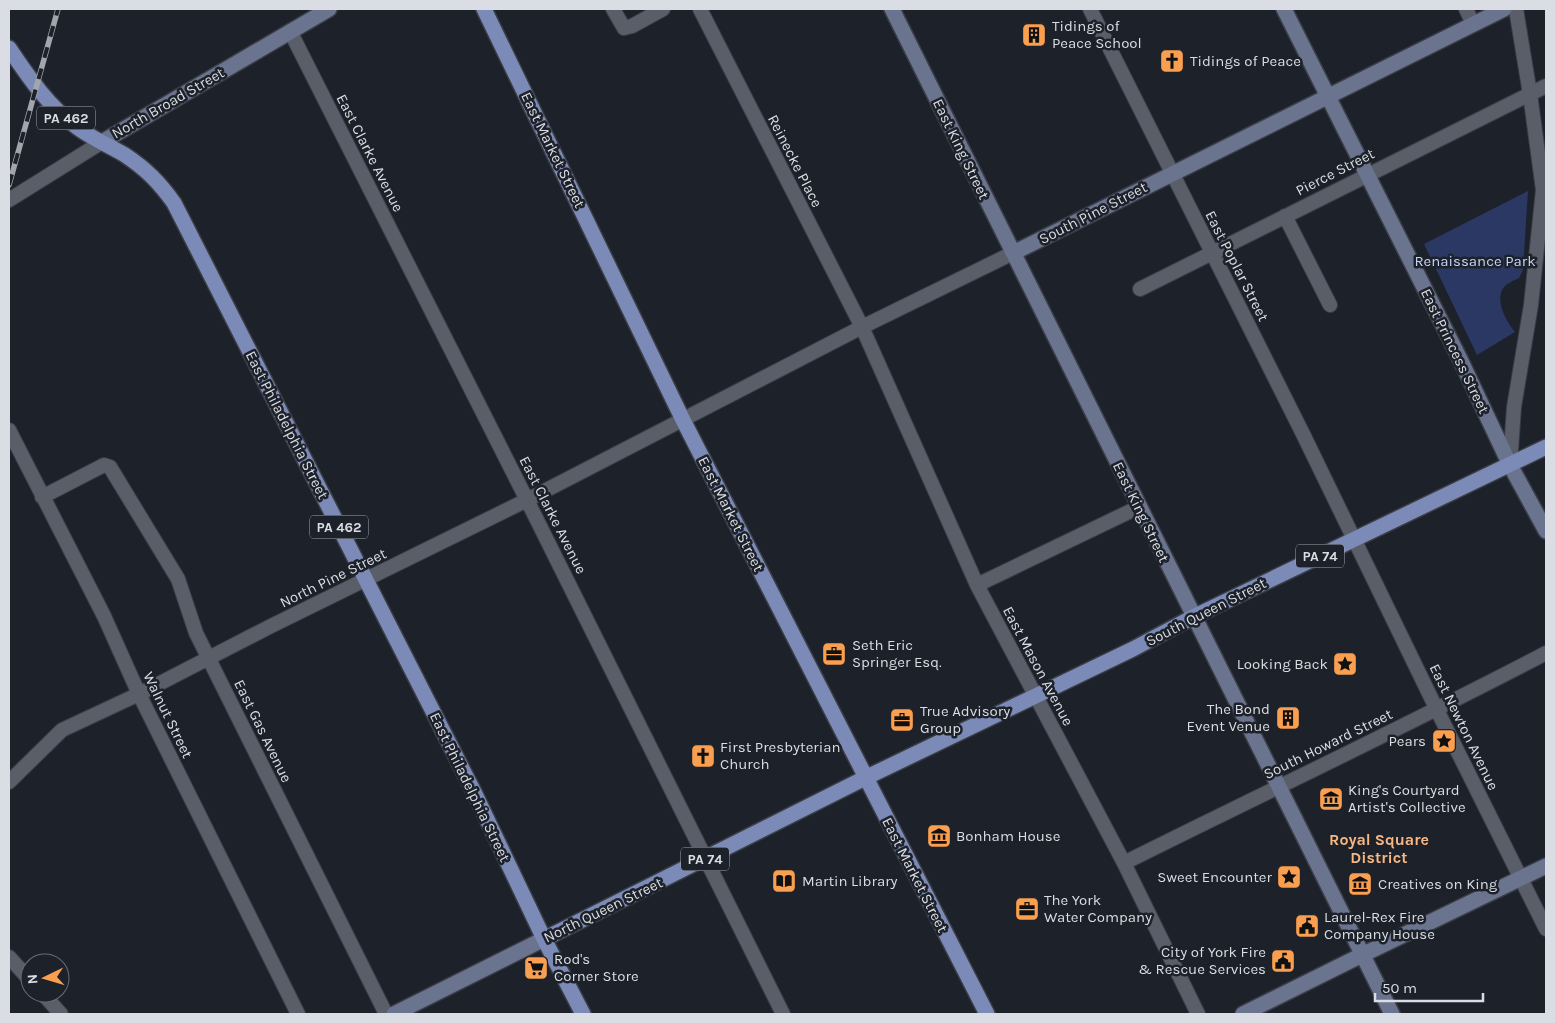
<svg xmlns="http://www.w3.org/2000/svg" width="1555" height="1023" font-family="Karla,sans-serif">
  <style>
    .green { fill: #2b3863 }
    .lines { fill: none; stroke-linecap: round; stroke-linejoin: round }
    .street-casing { stroke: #3a3d45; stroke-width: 16 }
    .secondary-casing { stroke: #3a3d45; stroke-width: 18 }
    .primary-casing { stroke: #3a3d45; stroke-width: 18 }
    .street { stroke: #595e69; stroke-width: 14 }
    .secondary { stroke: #6a748f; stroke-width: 15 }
    .primary { stroke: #7b8ab6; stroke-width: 15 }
    .rail-casing { stroke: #a2a5ac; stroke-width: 5.5 }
    .rail { stroke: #1d212a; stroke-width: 4; stroke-dasharray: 11; stroke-linecap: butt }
    .labels { text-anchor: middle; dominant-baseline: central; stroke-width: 5; stroke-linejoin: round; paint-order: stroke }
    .shield { fill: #1d212a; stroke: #a1a5ac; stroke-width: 1 }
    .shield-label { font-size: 14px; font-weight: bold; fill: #dadde3 }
    .poi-label { font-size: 15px; fill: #dadde3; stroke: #1d212a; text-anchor: start }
    .street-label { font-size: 15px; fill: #dadde3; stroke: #1d212a }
    .park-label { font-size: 15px; fill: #c6d3f8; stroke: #1d212a }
    .neighbourhood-label { font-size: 16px; font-weight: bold; fill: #f7b784; stroke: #1d212a }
  </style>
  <rect width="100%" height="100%" fill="#1d212a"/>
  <path class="green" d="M 1528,191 L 1523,270 L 1519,278 C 1513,281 1505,284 1502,290 C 1496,304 1507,322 1515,332 L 1477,355 L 1424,244 Z"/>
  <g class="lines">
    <defs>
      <path id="street" d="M 613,9 L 624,28 L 632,26 L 663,9
        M 700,9 L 862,327 L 977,585 L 1124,863 L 1198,1014
        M 1090,9 L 1304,436 L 1437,710 L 1546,929
        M 1466,9 L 1473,24
        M 290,31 L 527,500 L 783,1014
        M 9,200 L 102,142
        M 1285,216 L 1330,305
        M 1140,289 L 1546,86
        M 9,430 L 104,616 L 139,694 L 298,1014
        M 1510,465 L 1514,407 L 1531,305 L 1543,190 L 1530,94 L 1516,9
        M 42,497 L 104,465 L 110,467 L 178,579 L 196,633 L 386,1014
        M 977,585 L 1139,507
        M 9,782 L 62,730 L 139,694 L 271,626 L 527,500 L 862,327 L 1013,253
        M 1124,863 C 1264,793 1407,726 1546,653
        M 9,957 L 30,980
        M 42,993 L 61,1014"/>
      <path id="secondary" d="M 892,9 L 1392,1014
        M 1284,9 L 1460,359 L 1510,465 L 1546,531
        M 102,142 L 329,9
        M 1013,253 L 1504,9
        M 394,1014 L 544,939
        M 1243,1014 L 1362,955 L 1546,866"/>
      <path id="primary" d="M 484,9 L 683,420 L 987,1014
        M 9,48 C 29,78 49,107 78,128 C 93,139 110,146 125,155 C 146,169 159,182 174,203 L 475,794 L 544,939 L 583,1014
        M 544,939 L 865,778 L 1133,649 L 1193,617 L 1546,447"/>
    </defs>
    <use href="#street" class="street-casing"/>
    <use href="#secondary" class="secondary-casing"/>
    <use href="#primary" class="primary-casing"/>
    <use href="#street" class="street"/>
    <use href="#secondary" class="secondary"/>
    <use href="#primary" class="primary"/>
    <defs>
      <path id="rail" d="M 9,185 L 58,9"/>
    </defs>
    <use href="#rail" class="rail-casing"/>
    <use href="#rail" class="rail"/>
  </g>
  <defs>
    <symbol id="building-square" viewBox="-11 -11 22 22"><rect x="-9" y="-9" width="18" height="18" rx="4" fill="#fa9f4f" stroke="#1d212a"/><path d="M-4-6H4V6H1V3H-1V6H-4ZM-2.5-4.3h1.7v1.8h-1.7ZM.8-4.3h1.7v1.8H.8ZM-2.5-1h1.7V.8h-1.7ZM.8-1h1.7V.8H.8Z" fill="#111"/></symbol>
    <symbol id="church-square" viewBox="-11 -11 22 22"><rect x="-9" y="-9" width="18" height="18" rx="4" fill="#fa9f4f" stroke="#1d212a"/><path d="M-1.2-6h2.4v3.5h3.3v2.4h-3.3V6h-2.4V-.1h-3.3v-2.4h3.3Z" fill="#111"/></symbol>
    <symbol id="office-square" viewBox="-11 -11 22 22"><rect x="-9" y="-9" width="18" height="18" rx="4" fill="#fa9f4f" stroke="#1d212a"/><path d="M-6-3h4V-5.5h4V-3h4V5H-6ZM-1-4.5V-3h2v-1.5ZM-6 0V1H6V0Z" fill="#111"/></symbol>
    <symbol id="sight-square" viewBox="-11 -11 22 22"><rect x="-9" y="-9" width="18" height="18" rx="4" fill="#fa9f4f" stroke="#1d212a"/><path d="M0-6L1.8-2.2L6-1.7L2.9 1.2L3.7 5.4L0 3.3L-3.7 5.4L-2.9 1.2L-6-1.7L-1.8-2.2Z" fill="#111"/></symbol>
    <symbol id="museum-square" viewBox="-11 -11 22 22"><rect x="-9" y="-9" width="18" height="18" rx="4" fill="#fa9f4f" stroke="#1d212a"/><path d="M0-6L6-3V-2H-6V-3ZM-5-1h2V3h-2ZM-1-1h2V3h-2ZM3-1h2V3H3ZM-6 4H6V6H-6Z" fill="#111"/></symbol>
    <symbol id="library-square" viewBox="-11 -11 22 22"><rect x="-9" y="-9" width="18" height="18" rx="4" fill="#fa9f4f" stroke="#1d212a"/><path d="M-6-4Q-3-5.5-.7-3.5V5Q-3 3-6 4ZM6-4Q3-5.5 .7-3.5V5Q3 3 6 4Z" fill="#111"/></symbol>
    <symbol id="civic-square" viewBox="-11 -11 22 22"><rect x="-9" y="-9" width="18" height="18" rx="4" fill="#fa9f4f" stroke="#1d212a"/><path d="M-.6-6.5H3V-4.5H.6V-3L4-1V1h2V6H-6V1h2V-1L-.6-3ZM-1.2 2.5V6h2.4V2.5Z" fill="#111"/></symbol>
    <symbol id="supermarket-square" viewBox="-11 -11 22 22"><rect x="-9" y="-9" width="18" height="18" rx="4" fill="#fa9f4f" stroke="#1d212a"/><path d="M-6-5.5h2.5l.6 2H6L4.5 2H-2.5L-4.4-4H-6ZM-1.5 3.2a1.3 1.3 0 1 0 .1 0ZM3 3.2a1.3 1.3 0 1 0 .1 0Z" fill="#111"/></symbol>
  </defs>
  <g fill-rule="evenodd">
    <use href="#building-square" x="1020" y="21" width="28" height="28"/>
    <use href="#church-square" x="1158" y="47" width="28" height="28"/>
    <use href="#office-square" x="820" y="640" width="28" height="28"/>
    <use href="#sight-square" x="1331" y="650" width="28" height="28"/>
    <use href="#building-square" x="1274" y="704" width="28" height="28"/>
    <use href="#office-square" x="888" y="706" width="28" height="28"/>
    <use href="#sight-square" x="1430" y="727" width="28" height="28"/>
    <use href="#church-square" x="689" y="742" width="28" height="28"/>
    <use href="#museum-square" x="1317" y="785" width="28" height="28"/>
    <use href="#museum-square" x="925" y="822" width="28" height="28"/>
    <use href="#sight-square" x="1275" y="863" width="28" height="28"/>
    <use href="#library-square" x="770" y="867" width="28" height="28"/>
    <use href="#museum-square" x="1346" y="870" width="28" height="28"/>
    <use href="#office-square" x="1013" y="895" width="28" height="28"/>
    <use href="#civic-square" x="1293" y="912" width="28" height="28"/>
    <use href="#civic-square" x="1269" y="947" width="28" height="28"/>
    <use href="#supermarket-square" x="522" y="954" width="28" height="28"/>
  </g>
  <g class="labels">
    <g class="shield">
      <rect x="37" y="106.5" width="58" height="23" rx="4"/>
      <rect x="310" y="515.5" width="58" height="23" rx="4"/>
      <rect x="1296" y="544.5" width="48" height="23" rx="4"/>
      <rect x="681" y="847.5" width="48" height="23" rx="4"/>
    </g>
    <g class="shield-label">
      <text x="66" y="118">PA 462</text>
      <text x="339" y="527">PA 462</text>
      <text x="1320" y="556">PA 74</text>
      <text x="705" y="859">PA 74</text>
    </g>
    <g class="poi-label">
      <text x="1052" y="26">Tidings of<tspan x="1052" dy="17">Peace School</tspan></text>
      <text x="1190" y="61">Tidings of Peace</text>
      <text x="852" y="645">Seth Eric<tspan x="852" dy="17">Springer Esq.</tspan></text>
      <text x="1328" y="664" text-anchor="end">Looking Back</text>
      <text x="1270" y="709" text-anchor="end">The Bond<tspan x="1270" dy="17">Event Venue</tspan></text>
      <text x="920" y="711">True Advisory<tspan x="920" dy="17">Group</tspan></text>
      <text x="1426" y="741" text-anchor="end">Pears</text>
      <text x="720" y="747">First Presbyterian<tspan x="720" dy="17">Church</tspan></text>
      <text x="1348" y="790">King's Courtyard<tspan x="1348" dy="17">Artist's Collective</tspan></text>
      <text x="956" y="836">Bonham House</text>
      <text x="1272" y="877" text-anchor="end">Sweet Encounter</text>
      <text x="802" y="881">Martin Library</text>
      <text x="1378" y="884">Creatives on King</text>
      <text x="1044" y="900">The York<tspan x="1044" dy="17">Water Company</tspan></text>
      <text x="1324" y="917">Laurel-Rex Fire<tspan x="1324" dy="17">Company House</tspan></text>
      <text x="1266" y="952" text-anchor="end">City of York Fire<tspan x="1266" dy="17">&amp; Rescue Services</tspan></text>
      <text x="554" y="959">Rod's<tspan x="554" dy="17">Corner Store</tspan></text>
    </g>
    <g class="street-label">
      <text transform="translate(168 103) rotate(-30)">North Broad Street</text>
      <text transform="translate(961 149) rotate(64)">East King Street</text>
      <text transform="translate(553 150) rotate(64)">East Market Street</text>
      <text transform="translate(370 153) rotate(63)">East Clarke Avenue</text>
      <text transform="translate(795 161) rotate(63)">Reinecke Place</text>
      <text transform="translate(1335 172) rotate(-27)">Pierce Street</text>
      <text transform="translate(1093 213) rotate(-27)">South Pine Street</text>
      <text transform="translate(1237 266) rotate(63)">East Poplar Street</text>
      <text transform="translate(1455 351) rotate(64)">East Princess Street</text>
      <text transform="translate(287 425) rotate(63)">East Philadelphia Street</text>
      <text transform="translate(1141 512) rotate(64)">East King Street</text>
      <text transform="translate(731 514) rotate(63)">East Market Street</text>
      <text transform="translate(553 515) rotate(63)">East Clarke Avenue</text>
      <text transform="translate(333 578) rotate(-26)">North Pine Street</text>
      <text transform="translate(1206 612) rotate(-27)">South Queen Street</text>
      <text transform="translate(1038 666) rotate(62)">East Mason Avenue</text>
      <text transform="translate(168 715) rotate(64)">Walnut Street</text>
      <text transform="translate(1464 727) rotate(64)">East Newton Avenue</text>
      <text transform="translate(263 731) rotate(64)">East Gas Avenue</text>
      <text transform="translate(1328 744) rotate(-26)">South Howard Street</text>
      <text transform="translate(470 787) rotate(64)">East Philadelphia Street</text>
      <text transform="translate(915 875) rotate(63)">East Market Street</text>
      <text transform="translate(603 910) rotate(-26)">North Queen Street</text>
    </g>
    <g class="park-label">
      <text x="1475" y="261">Renaissance Park</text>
    </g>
    <g class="neighbourhood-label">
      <text x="1379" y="839">Royal Square<tspan x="1379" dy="18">District</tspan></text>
    </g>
  </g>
  <rect width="1555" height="1023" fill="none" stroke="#dadde3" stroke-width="20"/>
  <g transform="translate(45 978) rotate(265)"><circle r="24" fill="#1d212a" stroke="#696c74"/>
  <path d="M0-4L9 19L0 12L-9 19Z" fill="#fa9f4f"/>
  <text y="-8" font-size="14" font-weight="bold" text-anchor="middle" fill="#dadde3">N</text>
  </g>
  <path d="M1375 993v8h108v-8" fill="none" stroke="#dadde3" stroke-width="2.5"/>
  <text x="1382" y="993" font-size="15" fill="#dadde3" stroke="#1d212a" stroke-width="4" paint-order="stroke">50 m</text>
</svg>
